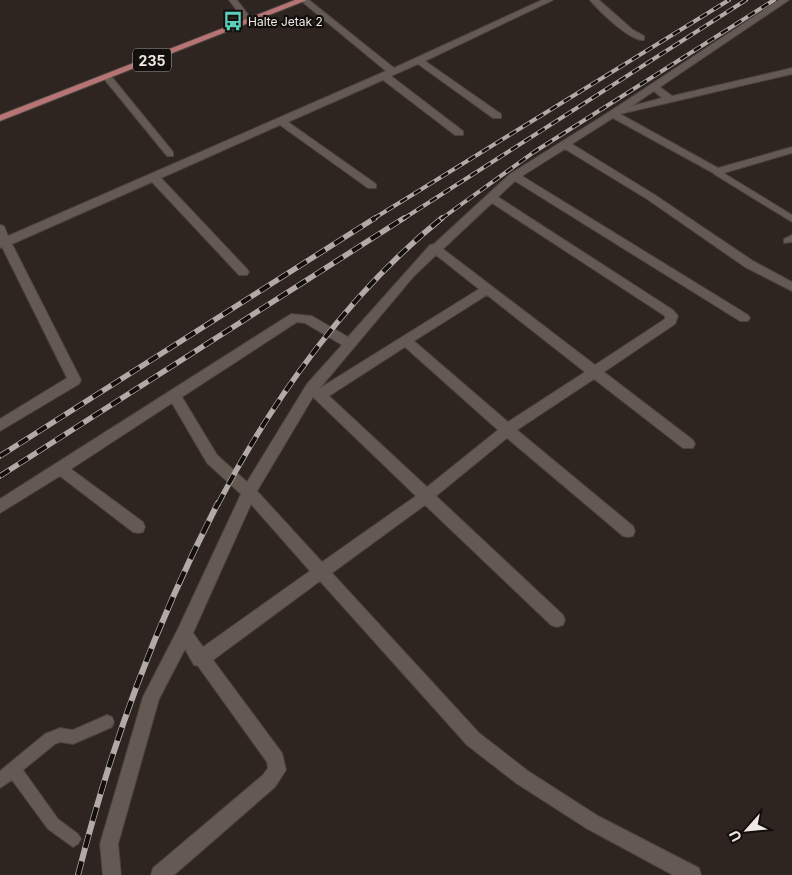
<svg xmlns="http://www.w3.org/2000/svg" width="792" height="875" font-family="Inter,sans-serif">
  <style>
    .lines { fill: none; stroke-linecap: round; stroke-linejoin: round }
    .service-casing { stroke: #4a423e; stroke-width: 2 }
    .minor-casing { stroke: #4a423e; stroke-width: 2 }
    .secondary-casing { stroke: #4a423e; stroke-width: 2 }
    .primary-casing { stroke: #4a423e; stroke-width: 2 }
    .service { fill: #655954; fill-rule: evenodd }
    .minor { fill: #655954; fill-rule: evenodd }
    .secondary { fill: #655954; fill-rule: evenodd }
    .primary { fill: #b67574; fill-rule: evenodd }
    .rail-far2-casing { stroke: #b2aaa7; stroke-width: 4 }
    .rail-far1-casing { stroke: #b2aaa7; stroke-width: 5.5 }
    .rail-casing { stroke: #b2aaa7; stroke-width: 6 }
    .rail-far2 { stroke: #130f0d; stroke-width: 2.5; stroke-dasharray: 8; stroke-linecap: butt }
    .rail-far1 { stroke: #130f0d; stroke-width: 4; stroke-dasharray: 11; stroke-linecap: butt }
    .rail { stroke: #130f0d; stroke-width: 4.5; stroke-dasharray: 14; stroke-linecap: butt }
    .labels { text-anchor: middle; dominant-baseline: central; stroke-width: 4.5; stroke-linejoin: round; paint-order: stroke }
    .far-poi-label { font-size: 12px; fill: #efe8e5; stroke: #130f0d; text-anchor: start }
    .shield { fill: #130f0d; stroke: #ada7a4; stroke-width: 1 }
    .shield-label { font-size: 14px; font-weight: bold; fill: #efe8e5 }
  </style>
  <rect width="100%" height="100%" fill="#2e2420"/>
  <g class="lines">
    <defs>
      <path id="service" d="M 105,76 L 111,76 L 173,152 L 173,156 L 167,156 L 105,80 Z
        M 717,169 L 792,215 L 792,222 L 714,174 L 714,170 Z
        M 792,235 L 792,242 L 784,243 L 784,239 Z
        M 107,715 L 112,717 L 114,722 L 112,727 L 73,744 L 60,742 L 55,744 L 23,770 L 58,819 L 78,834 L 81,839 L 78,844 L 73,847 L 48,829 L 12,780 L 0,788 L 0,771 L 45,734 L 60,728 L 73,730 Z"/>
      <path id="minor" d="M 300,0 L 309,0 L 394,68 L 542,0 L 553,0 L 425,61 L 501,114 L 501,118 L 493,118 L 418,64 L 391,76 L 463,131 L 463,135 L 455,135 L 383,80 L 288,122 L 376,184 L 376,188 L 368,188 L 280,125 L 161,178 L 247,269 L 249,272 L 247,275 L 239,275 L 152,182 L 12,244 L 81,380 L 79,384 L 0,431 L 0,419 L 67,378 L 2,247 L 0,248 L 0,225 L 4,226 L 8,236 L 386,71 Z
        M 590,0 L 599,0 L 633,30 L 644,36 L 644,40 C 631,42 599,11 590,0 Z
        M 779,0 L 789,0 L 660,87 L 672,96 L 792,68 L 792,74 L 620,114 L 718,168 L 792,147 L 792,153 L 717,175 L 613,118 L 572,144 L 655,195 L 753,261 L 792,282 L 792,291 L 745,267 L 647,199 L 565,149 L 522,176 L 748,315 L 750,318 L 748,321 L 740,321 L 515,181 L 498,197 L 673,310 L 678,316 L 675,324 L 604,372 L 693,440 L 695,444 L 693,448 L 683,448 L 594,379 L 517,430 L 633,526 L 635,531 L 633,536 L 628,537 L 623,536 L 507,438 L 436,496 L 563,615 L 565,620 L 563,625 L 557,627 L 551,625 L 425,505 L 332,573 L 479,733 L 528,771 L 598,816 L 699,868 L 701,875 L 673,875 L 586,828 L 516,783 L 467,745 L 320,581 L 213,660 L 282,753 L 286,770 L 275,787 L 174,875 L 151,875 L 153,868 L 263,775 L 268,768 L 267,762 L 198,666 L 194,665 L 185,649 L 159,699 L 118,844 L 121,875 L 103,875 L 100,844 L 143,697 L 178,629 L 241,494 L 207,463 L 172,403 L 71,469 L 143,522 L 145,527 L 143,532 L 138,533 L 133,532 L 60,476 L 0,513 L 0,499 L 291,314 L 312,316 L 348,337 L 430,245 L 434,244 L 510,174 L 609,112 ZM 654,91 L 662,98 L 632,106 ZM 492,203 L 665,316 L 665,319 L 595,365 L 443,249 ZM 436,255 L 479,289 L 320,388 L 413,277 ZM 487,295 L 585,372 L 508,422 L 414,341 ZM 297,322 L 305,323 L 342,345 L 307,384 L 247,482 L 217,455 L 182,397 ZM 405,347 L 498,430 L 427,487 L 329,396 ZM 313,397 L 416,496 L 322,562 L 257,491 ZM 251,504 L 310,571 L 203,647 L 193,633 Z"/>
      <path id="secondary" d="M 229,0 L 237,0 L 253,21 L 252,23 L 246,23 Z"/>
      <path id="primary" d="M 295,0 L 307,0 L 0,121 L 0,115 Z"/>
    </defs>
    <use href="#service" class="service-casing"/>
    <use href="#minor" class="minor-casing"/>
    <use href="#secondary" class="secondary-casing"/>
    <use href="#primary" class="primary-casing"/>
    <use href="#service" class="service"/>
    <use href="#minor" class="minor"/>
    <use href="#secondary" class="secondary"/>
    <use href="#primary" class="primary"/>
    <defs>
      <path id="rail-far2" d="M 373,219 L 729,0
        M 403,219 L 746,0
        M 441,219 L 534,152 L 774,0"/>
      <path id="rail-far1" d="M 0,456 L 375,218
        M 0,476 L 404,218
        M 218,504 C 273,398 349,293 442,218"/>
      <path id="rail" d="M 78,875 C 112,742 155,625 218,503"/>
    </defs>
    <use href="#rail-far2" class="rail-far2-casing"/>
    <use href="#rail-far1" class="rail-far1-casing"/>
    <use href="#rail" class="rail-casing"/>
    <use href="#rail-far2" class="rail-far2"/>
    <use href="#rail-far1" class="rail-far1"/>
    <use href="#rail" class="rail"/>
  </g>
  <defs>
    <symbol id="bus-bare" viewBox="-9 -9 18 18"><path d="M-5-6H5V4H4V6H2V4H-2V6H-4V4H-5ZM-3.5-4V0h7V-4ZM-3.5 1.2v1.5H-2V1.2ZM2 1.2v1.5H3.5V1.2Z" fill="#5bcebc" stroke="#130f0d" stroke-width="2.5" paint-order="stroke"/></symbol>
  </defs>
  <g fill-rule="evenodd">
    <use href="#bus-bare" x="219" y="7" width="28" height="28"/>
  </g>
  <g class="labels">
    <g class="far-poi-label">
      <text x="248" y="21">Halte Jetak 2</text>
    </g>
    <rect class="shield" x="133" y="48.5" width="38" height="23" rx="4"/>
    <g class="shield-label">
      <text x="152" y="60">235</text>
    </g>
  </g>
  <g transform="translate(747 830) rotate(243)" stroke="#130f0d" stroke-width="4" paint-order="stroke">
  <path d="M0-4L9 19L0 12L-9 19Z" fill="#efe8e5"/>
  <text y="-8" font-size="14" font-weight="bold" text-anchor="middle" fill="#efe8e5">U</text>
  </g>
</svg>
